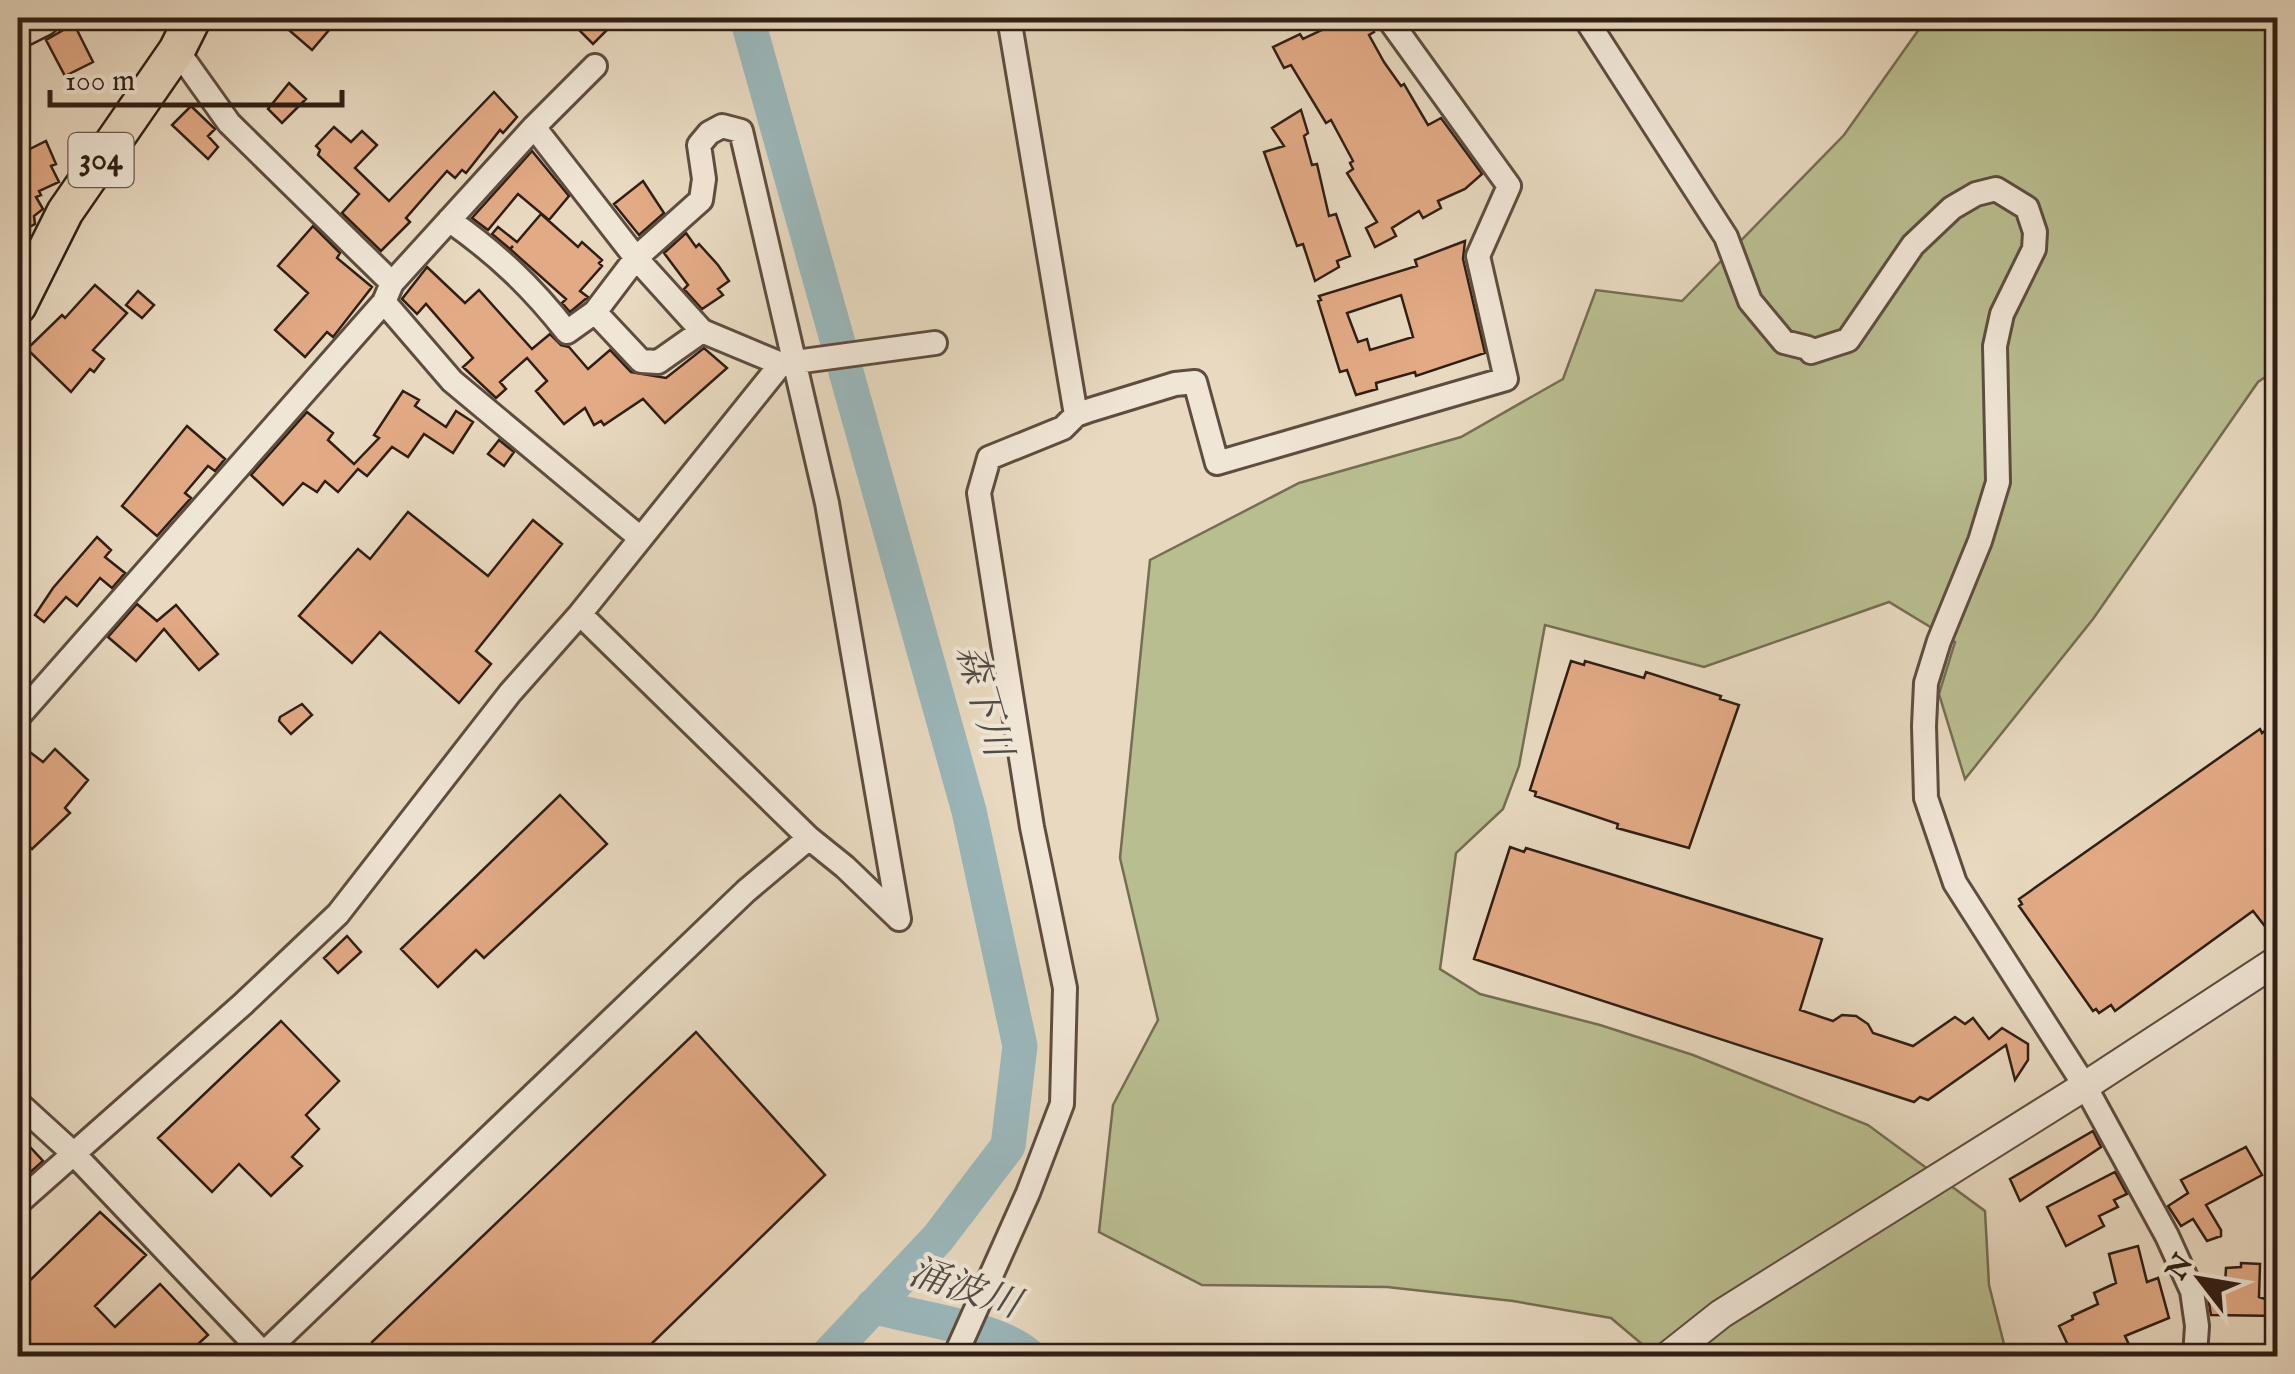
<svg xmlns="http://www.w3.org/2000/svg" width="2295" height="1374" font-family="'IM FELL English','Noto Serif JP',serif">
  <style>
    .green { fill: #b9be90; stroke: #746e52; stroke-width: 2.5 }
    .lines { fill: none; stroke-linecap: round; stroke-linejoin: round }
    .river { stroke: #9bb8bc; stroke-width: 35 }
    .building { fill: #e2aa85; stroke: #301e14; stroke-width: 2.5; fill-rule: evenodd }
    .minor-casing { stroke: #5e4d3f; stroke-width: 28 }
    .tertiary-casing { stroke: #5e4d3f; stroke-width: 32 }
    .trunk-casing { stroke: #301e14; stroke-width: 40 }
    .minor { stroke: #f0e6d6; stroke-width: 22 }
    .tertiary { stroke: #f0e6d6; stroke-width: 28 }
    .trunk { stroke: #e8d9c0; stroke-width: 35 }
    .labels { text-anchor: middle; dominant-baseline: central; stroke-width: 8; stroke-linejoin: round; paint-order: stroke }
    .shield { fill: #f0e6d6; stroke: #6a5a4e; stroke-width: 2.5 }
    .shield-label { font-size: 32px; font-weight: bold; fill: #301e14 }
    .water-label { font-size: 38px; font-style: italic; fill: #504c46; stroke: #f0e6d6 }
  </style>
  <rect width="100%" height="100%" fill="#e8d9c0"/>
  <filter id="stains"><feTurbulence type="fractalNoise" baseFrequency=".002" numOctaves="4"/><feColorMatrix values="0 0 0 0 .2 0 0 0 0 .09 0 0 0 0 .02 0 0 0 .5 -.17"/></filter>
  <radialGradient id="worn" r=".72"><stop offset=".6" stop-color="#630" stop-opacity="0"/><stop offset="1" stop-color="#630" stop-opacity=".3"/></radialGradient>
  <path class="green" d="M 1927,18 L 2277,18 L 2277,369 L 2258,382 L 2093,619 L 1965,779 L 1939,694 L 1955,642 L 1889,602 L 1704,667 L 1545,625 L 1519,766 L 1503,809 L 1456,853 L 1440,969 L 1480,994 L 1600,1025 L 1693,1055 L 1868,1125 L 1985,1211 L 1989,1285 L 2007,1356 L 1656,1356 L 1611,1318 L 1513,1301 L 1387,1287 L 1202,1285 L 1099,1232 L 1113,1105 L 1158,1020 L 1120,858 L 1150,560 L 1299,483 L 1461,437 L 1563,379 L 1596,290 L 1682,301 L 1844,135 Z"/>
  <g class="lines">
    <path class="river" d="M 747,18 L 969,811 L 1020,1046 L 1008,1146 L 938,1238 L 827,1356
      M 873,1306 C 916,1319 997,1327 1029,1356"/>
  </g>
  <path class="building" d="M 275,18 L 316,18 L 329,30 L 312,50 Z
    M 567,18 L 602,18 L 611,26 L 593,44 Z
    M 1347,18 L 1367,18 L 1374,32 L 1369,35 L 1384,62 L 1401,86 L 1404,84 L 1428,125 L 1441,118 L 1482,174 L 1465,189 L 1438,201 L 1441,208 L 1423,218 L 1419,211 L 1392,228 L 1396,236 L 1375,247 L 1366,228 L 1377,222 L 1347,173 L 1353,169 L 1350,163 L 1353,161 L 1331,120 L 1326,123 L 1291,65 L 1284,68 L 1273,47 L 1300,34 L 1303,39 Z
    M 74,24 L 93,62 L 65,76 L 46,40 Z
    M 289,83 L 306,99 L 282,123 L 268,109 Z
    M 494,92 L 517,117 L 503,133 L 500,130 L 466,173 L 462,170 L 455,178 L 447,171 L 406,218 L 410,222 L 381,251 L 342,213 L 359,194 L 318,155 L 320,150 L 316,146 L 334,127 L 351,142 L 362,131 L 377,145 L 355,168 L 389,201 Z
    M 191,106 L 215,129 L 208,136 L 218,147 L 208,159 L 172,125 Z
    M 1301,110 L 1308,133 L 1304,136 L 1312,165 L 1317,164 L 1329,216 L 1336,214 L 1350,256 L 1337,261 L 1339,267 L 1315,281 L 1303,244 L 1297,246 L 1264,152 L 1284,146 L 1272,128 Z
    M 46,141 L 56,164 L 51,166 L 59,182 L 39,191 L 41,195 L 36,197 L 43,209 L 34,216 L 35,224 L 18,233 L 18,155 Z
    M 532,151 L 569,196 L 549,220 L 518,194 L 488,230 L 472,218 Z
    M 643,181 L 664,213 L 639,235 L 614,204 Z
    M 541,214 L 578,247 L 582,242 L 602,260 L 599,263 L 602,266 L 580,291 L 588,297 L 570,312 L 562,303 L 566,299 L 510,249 L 513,246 L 510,249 L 492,234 L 498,227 L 517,242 Z
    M 313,226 L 340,253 L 337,258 L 372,287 L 333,337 L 327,332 L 305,357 L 275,330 L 308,293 L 278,266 Z
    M 686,233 L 696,247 L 699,244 L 718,265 L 729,281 L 718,289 L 723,295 L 702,309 L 684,289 L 688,285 L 664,253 Z
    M 1465,241 L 1463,259 L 1485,353 L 1416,376 L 1415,372 L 1376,383 L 1377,389 L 1356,395 L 1347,370 L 1340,372 L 1318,301 L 1321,300 L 1319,296 L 1417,266 L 1415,260 ZM 1401,295 L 1413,337 L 1370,350 L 1367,339 L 1358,342 L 1347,313 Z
    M 427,267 L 465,303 L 479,290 L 532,349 L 550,334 L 561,345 L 569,347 L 588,369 L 610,350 L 631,372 L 666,378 L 704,348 L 727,368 L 665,423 L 643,399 L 604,425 L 601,421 L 594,425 L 585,408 L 564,424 L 536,391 L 547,381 L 527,358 L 500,382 L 506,389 L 496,398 L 463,367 L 473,358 L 426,304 L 417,314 L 402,299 Z
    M 95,285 L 127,313 L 93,350 L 104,359 L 94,372 L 90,369 L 71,392 L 27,349 L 62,315 L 65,318 Z
    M 138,291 L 154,305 L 142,318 L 126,305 Z
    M 403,391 L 419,400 L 415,406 L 446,427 L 456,411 L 473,422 L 453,453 L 424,434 L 408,457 L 392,447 L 367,476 L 358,469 L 338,492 L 325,481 L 317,492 L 303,483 L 283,505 L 251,475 L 307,412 L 333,433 L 328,440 L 354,464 L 379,438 L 374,435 Z
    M 187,426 L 225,459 L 215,471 L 208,466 L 185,493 L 191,498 L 157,536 L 122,506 Z
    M 499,440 L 514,452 L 504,466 L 488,454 Z
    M 408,512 L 488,576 L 533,520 L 562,544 L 476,651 L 491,664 L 459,703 L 380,632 L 352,663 L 299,616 L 358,549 L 370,559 Z
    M 97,537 L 111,550 L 105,557 L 125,573 L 112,588 L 100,578 L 77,606 L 66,597 L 44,622 L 35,615 L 53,588 Z
    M 137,604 L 157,621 L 176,605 L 218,654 L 199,670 L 164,629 L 136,661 L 108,637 Z
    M 1571,661 L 1584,665 L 1585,661 L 1644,678 L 1646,672 L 1721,696 L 1720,699 L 1739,705 L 1689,848 L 1617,828 L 1618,824 L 1535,796 L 1536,792 L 1530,790 Z
    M 302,704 L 312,715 L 291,734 L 279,721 L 280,717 Z
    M 2260,729 L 2262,733 L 2266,730 L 2270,736 L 2278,731 L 2278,943 L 2253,911 L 2115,1011 L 2111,1005 L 2099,1013 L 2096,1009 L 2093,1011 L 2019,906 L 2022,904 L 2019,899 Z
    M 18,743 L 43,762 L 55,749 L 88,780 L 65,808 L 70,813 L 32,849 L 18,837 Z
    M 560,795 L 607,844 L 484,958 L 476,950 L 438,987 L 401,949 Z
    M 1510,847 L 1524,852 L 1526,848 L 1822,939 L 1800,1010 L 1833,1021 L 1842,1015 L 1856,1016 L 1868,1024 L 1873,1033 L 1913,1046 L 1955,1017 L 1965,1024 L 1973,1018 L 1989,1039 L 2002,1028 L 2028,1044 L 2028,1060 L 2015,1080 L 2006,1045 L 1928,1100 L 1920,1097 L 1914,1102 L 1474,959 Z
    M 347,936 L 361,952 L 338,973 L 324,958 Z
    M 281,1021 L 339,1081 L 306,1115 L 319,1129 L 292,1157 L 302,1166 L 271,1196 L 239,1164 L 212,1192 L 158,1138 Z
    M 696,1032 L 825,1175 L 639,1356 L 385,1356 L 372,1342 Z
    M 2093,1131 L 2101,1147 L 2020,1201 L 2010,1179 Z
    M 18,1134 L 43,1161 L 18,1183 Z
    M 2246,1147 L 2262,1175 L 2206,1205 L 2221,1230 L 2221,1236 L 2207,1241 L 2193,1219 L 2181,1226 L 2168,1206 L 2188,1193 L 2181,1180 Z
    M 2115,1172 L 2127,1194 L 2114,1200 L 2118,1207 L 2099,1216 L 2104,1226 L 2066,1246 L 2047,1207 Z
    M 100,1212 L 146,1255 L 95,1306 L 115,1327 L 160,1284 L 208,1335 L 185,1356 L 18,1356 L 18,1292 Z
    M 2138,1246 L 2147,1282 L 2158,1278 L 2169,1318 L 2125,1336 L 2131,1349 L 2112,1356 L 2073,1356 L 2059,1326 L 2073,1319 L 2072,1316 L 2098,1304 L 2094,1293 L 2116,1283 L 2109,1254 Z
    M 2241,1263 L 2260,1264 L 2259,1297 L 2278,1303 L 2278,1316 L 2211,1315 L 2206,1285 L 2225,1285 L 2226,1268 L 2241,1267 Z"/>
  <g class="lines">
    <defs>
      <path id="minor" d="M 1009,18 L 1076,415
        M 1585,18 L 1726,237 L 1750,301 L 1784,342 L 1808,348 L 1811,352 L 1848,340 L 1913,245 L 1952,208 L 1976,194 L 1996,189 L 2027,208 L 2035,232 L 2034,249 L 2002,314 L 1995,346 L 1998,482 L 1980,541 L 1939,641 L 1926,683 L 1924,726 L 1926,798 L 1955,883 L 2085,1086 L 2167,1236 L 2192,1291 L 2197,1326 L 2195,1356
        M 534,127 L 636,258 L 702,331 L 781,364 L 935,343
        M 449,220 C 497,254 531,286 567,332 L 595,312 L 636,258 L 701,200 L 704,179 L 699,145 L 709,133 L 722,126 L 741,131 L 827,503 L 899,919
        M 392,283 L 534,127 L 595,66
        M 384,302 L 452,381 L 639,537
        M 595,312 L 641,361 L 658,362 L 702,331
        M 18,717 L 384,302 L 392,283 L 229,123 L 177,50
        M 809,838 L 845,867 L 899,919
        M 18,1103 L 74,1154 L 264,1354
        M 18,1203 L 243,1004 L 338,914 L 510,693 L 580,614 L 781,364
        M 261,1356 L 746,891 L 809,838 L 580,614
        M 955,1356 L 1028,1193 L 1062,1104 L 1065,988 L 1032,827 L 979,493 L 989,458 L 1063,428 L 1076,415 L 1090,410 L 1175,384 L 1195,382 L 1217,463 L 1506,379 L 1478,256 L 1509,186 L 1388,18"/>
      <path id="tertiary" d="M 1668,1356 L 1721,1314 L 2085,1086 L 2278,960"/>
      <path id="trunk" d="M 18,30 L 42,18
        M 18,306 L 65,212 L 177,50 L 193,18"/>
    </defs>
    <use href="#minor" class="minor-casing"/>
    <use href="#tertiary" class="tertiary-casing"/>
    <use href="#trunk" class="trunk-casing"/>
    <use href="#minor" class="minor"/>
    <use href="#tertiary" class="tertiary"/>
    <use href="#trunk" class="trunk"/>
  </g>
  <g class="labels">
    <rect class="shield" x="68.5" y="133" width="65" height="54" rx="8"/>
    <g class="shield-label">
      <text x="101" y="160">304</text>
    </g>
    <g class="water-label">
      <text transform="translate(982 701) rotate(74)">森下川</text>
      <text transform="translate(964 1290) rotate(18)">涌波川</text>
    </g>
  </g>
  <rect width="2295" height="1374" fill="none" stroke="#e8d9c0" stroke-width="60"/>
  <rect x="20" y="20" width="2255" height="1334" fill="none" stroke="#301e14" stroke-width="5"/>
  <rect x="30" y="30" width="2235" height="1314" fill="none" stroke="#301e14" stroke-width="2.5"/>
  <g transform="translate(2200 1279) rotate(301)" stroke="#f0e6d6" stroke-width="8" paint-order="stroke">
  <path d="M0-8L18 38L0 25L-18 38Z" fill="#301e14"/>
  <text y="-15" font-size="28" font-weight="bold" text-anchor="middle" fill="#301e14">N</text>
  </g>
  <path d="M50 90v15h292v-15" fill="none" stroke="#301e14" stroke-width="5"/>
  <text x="65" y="90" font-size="30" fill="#301e14" stroke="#f0e6d6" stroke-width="8" paint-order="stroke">100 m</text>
  <rect width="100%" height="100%" filter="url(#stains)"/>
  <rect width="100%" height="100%" fill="url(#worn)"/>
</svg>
